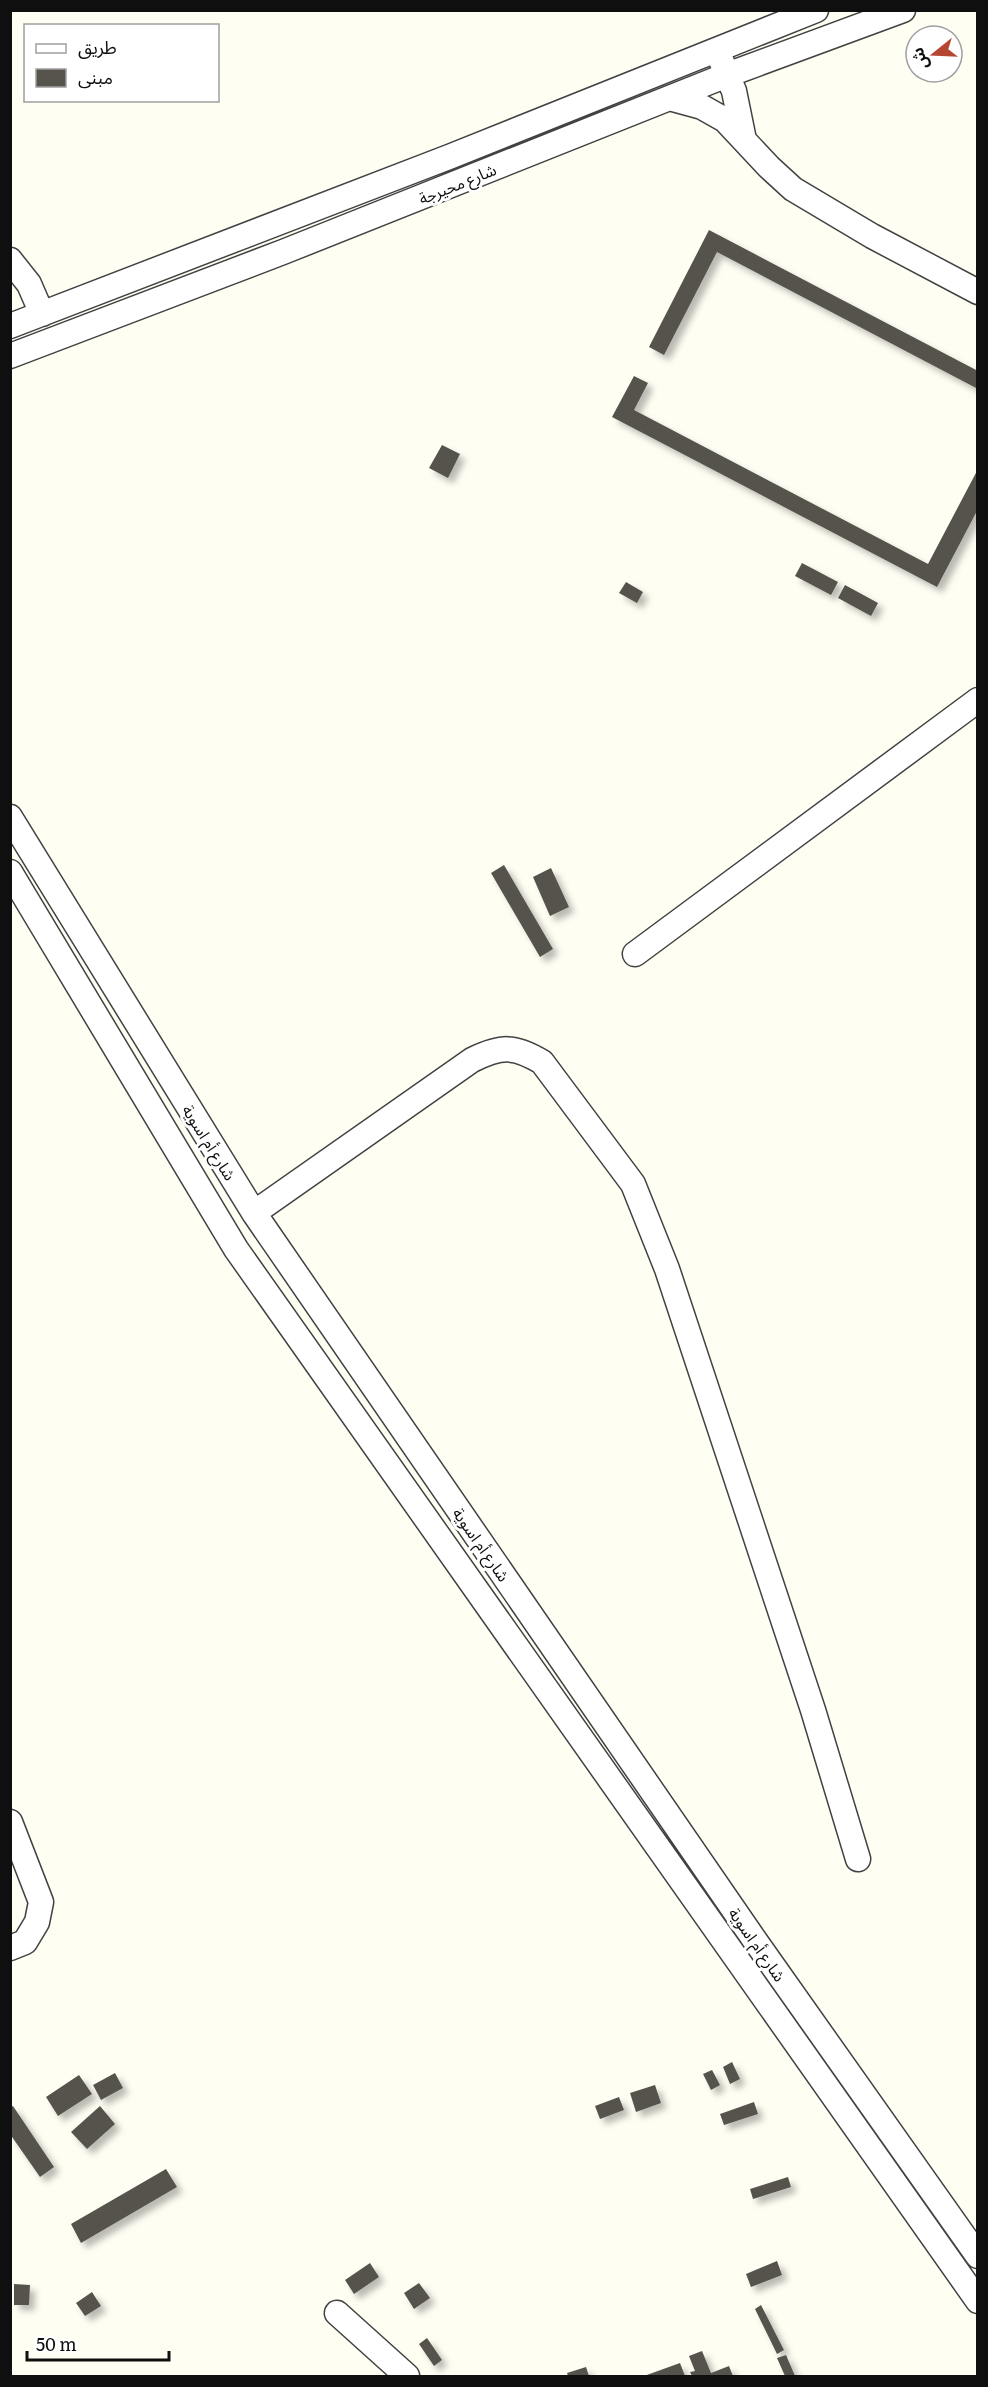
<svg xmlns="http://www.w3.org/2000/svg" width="988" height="2387" font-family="Literata,'Noto Sans Arabic',serif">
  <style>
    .building { fill: #57534d; filter: url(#shadow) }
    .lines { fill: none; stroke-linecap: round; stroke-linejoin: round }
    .minor-casing { stroke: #424242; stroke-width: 27 }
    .minor { stroke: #fff; stroke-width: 24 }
    .labels { text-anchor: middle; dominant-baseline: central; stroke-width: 6; stroke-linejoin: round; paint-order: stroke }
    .street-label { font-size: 16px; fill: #0f0f0f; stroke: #fff }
  </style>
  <defs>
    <filter id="shadow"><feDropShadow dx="5.5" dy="5.5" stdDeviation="3" flood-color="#0004"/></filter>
  </defs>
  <rect width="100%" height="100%" fill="#fefef3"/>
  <path class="building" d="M 709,230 L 978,371 L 978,389 L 717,252 L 664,355 L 649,347 Z
    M 634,376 L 648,383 L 634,410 L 928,564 L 978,469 L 978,509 L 937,587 L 612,417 Z
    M 442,445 L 460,454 L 448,478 L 429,468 Z
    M 802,563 L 838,582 L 831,595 L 795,576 Z
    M 626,582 L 643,592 L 637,603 L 619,593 Z
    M 845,585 L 878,603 L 871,616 L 838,598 Z
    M 504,865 L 553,949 L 540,957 L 491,873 Z
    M 551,868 L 569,907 L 550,916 L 533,877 Z
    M 732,2062 L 740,2079 L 730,2084 L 723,2067 Z
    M 712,2070 L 720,2085 L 711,2090 L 703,2074 Z
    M 115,2073 L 123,2088 L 101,2100 L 93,2085 Z
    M 79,2075 L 92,2094 L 58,2116 L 46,2097 Z
    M 655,2085 L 661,2103 L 636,2112 L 630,2093 Z
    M 619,2097 L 624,2110 L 600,2119 L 595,2106 Z
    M 754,2102 L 758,2114 L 724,2125 L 720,2114 Z
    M 13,2106 L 54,2167 L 40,2177 L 10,2134 L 10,2107 Z
    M 100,2106 L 115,2124 L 87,2149 L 71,2132 Z
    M 166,2169 L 177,2187 L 81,2243 L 71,2224 Z
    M 788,2177 L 791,2187 L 753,2199 L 750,2189 Z
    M 777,2261 L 782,2275 L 751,2287 L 746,2274 Z
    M 370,2263 L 379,2277 L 354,2294 L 345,2280 Z
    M 419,2283 L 430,2298 L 414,2309 L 404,2293 Z
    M 14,2284 L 30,2285 L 29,2305 L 14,2305 Z
    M 92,2292 L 101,2306 L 85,2316 L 76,2303 Z
    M 761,2305 L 784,2350 L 777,2354 L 755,2309 Z
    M 427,2338 L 442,2360 L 434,2366 L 419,2344 Z
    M 702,2351 L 711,2373 L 729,2366 L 733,2376 L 692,2376 L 690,2372 L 695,2371 L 689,2356 Z
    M 786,2355 L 795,2376 L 785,2376 L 777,2358 Z
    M 680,2363 L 685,2376 L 644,2376 Z
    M 586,2367 L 589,2376 L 568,2376 L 567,2373 Z"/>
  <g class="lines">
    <defs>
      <path id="minor" d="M 721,60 L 734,91 L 744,140
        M 669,98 L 702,107 L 725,120 L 769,167 L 793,189 L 872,236 L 978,292
        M 10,260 L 29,284 L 42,314
        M 10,326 L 449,157 L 816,10
        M 10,356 L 283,252 L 727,75 L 903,10
        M 10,817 L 254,1213 L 756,1942 L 978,2256
        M 10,872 L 236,1249 L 978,2301
        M 635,954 L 978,700
        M 254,1213 L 472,1060 C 501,1046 514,1045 542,1062 L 633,1184 L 667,1269 L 813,1710 L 858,1859
        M 10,1822 L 41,1902 L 37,1922 L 25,1942 L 10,1948
        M 337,2313 L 407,2376"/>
    </defs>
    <use href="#minor" class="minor-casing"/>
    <use href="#minor" class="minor"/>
  </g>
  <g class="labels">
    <g class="street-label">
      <text transform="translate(457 183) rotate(-22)">شارع محيرجة</text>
      <text transform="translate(210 1142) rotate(58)">شارع أم اسوية</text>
      <text transform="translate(482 1544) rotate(55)">شارع أم اسوية</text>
      <text transform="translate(758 1944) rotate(55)">شارع أم اسوية</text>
    </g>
  </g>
  <rect width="988" height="2387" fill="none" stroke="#0f0f0f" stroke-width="24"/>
  <rect x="24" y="24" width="195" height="78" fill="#ffffff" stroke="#9f9f9f" stroke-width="1.5"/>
  <rect x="36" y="44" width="30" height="9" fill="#ffffff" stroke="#9f9f9f" stroke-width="1.5"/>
  <text x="78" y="54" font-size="18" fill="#0f0f0f">طريق</text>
  <rect x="36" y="69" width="30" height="18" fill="#57534d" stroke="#9f9f9f" stroke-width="1.5"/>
  <text x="78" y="84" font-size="18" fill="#0f0f0f">مبنى</text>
  <g transform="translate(934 54) rotate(252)"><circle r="28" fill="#ffffff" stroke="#9f9f9f" stroke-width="1.5"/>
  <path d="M0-4.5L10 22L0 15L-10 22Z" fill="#b54631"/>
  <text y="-9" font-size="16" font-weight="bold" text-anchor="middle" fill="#0f0f0f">ش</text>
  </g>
  <path d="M27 2351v9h142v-9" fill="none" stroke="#0f0f0f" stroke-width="3"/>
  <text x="36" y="2351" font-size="18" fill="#0f0f0f" stroke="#ffffff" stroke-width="4.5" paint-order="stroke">50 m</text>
</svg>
